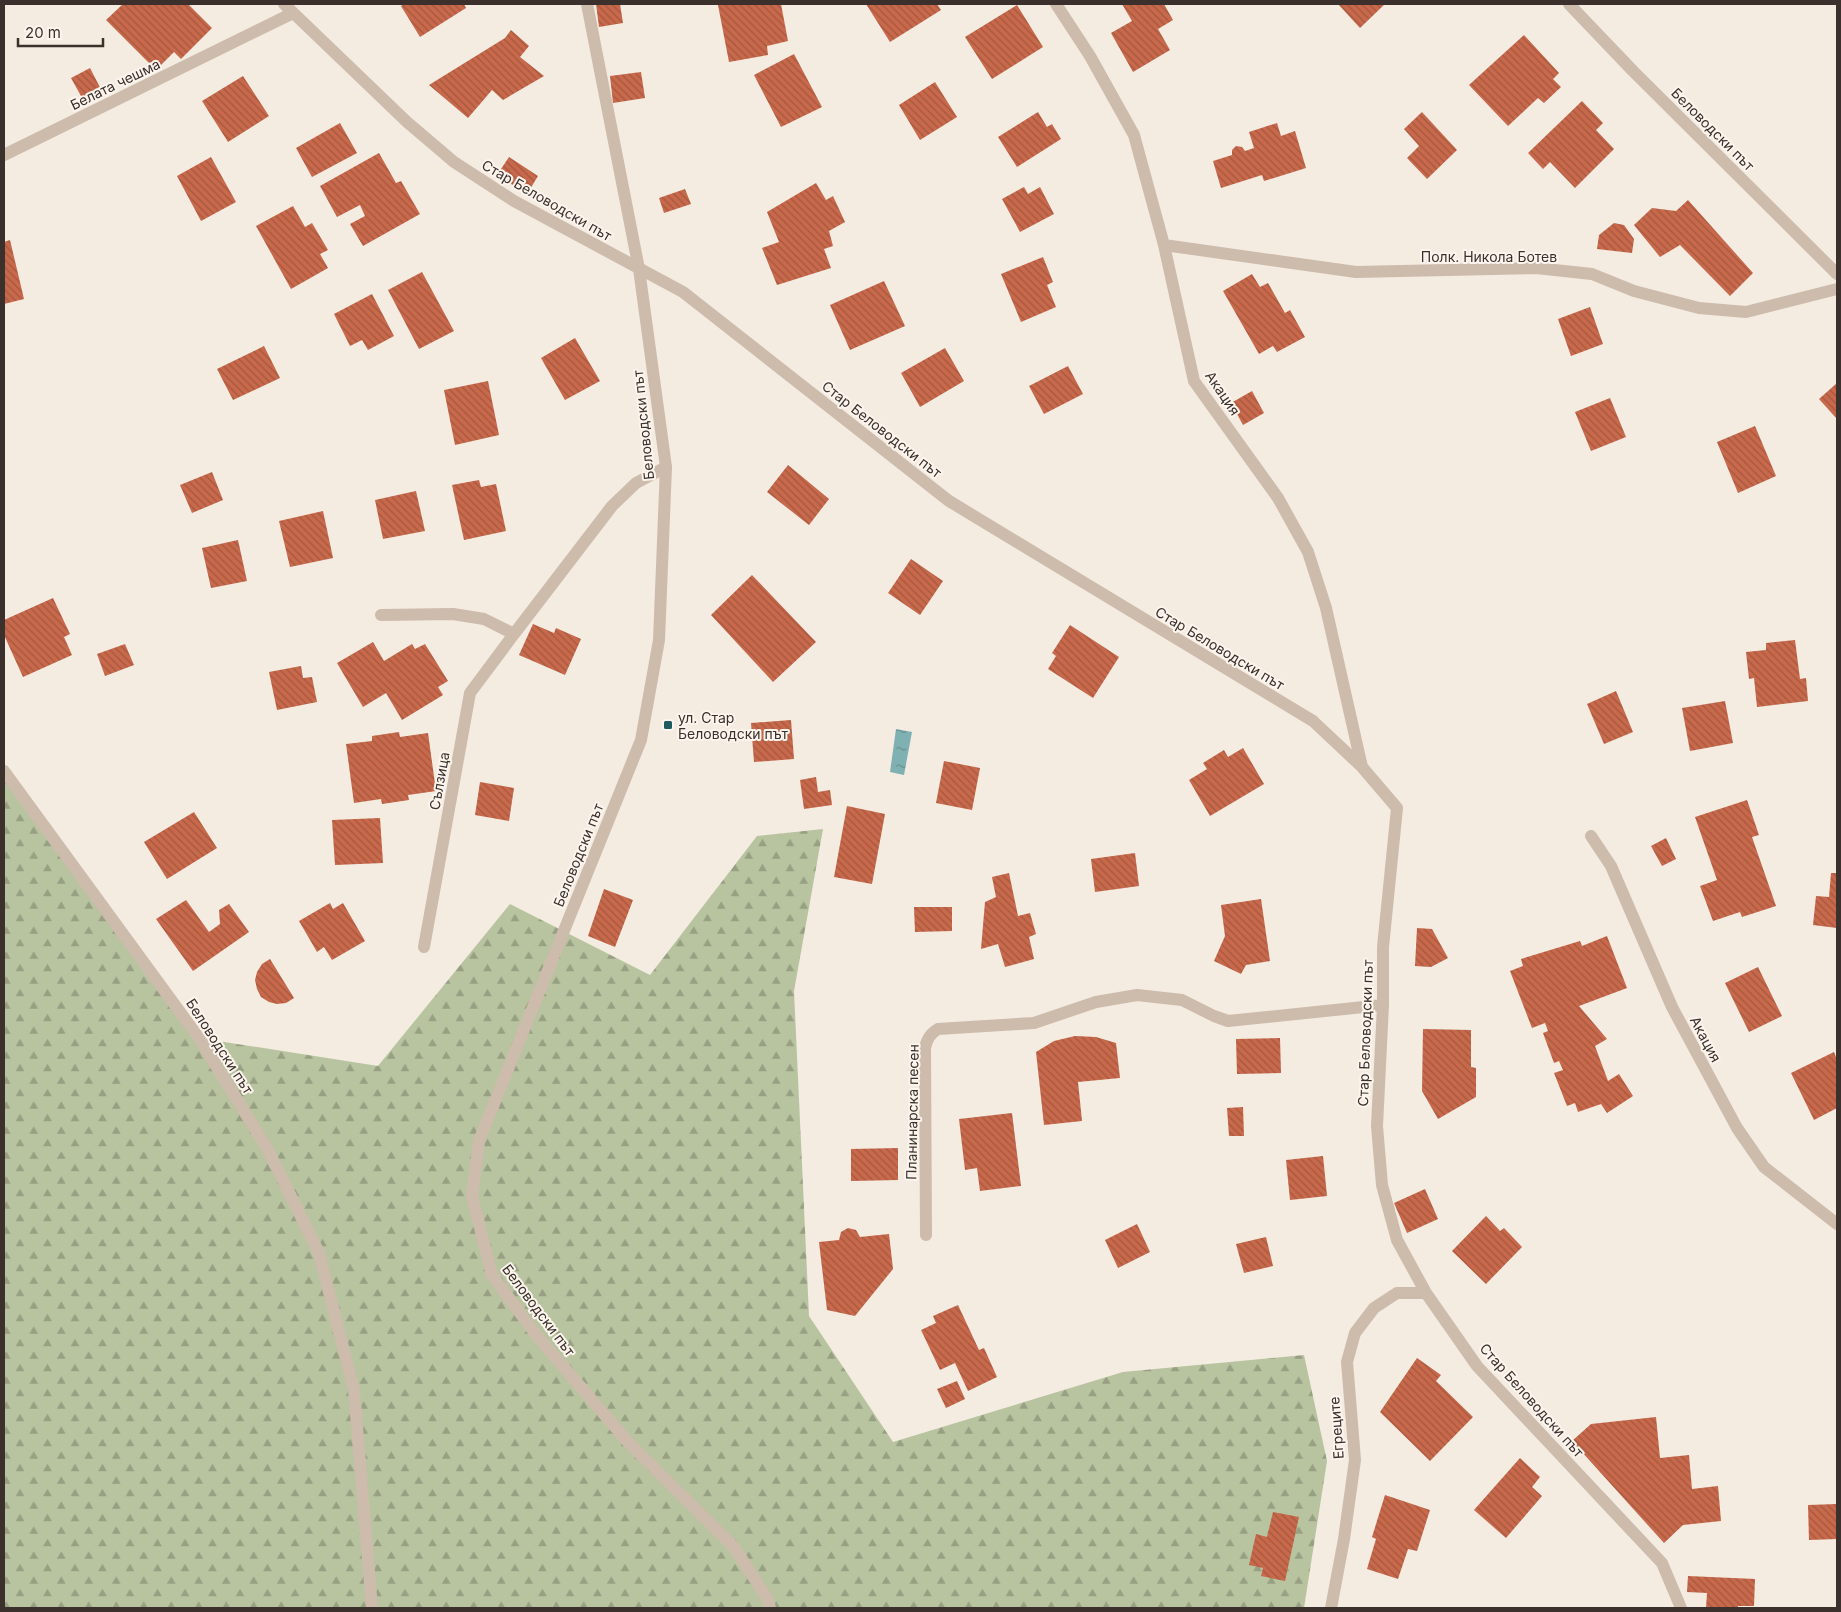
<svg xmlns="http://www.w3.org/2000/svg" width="1841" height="1612" font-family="Inter,sans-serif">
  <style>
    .forest { fill: url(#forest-firs) }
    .water { fill: url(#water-ripples) }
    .building { fill: url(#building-back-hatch) }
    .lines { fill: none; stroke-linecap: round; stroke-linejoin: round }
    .minor { stroke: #cdbbac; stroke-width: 12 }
    .tertiary { stroke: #cdbbac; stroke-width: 12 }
    .poi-dot { fill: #1f5a5e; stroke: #fbf5ee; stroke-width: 2 }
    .labels { text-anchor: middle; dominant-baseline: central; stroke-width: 4; stroke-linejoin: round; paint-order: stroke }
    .street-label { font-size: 14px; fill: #3b302b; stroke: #fbf5ee }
    .poi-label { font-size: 14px; fill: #3b302b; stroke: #fbf5ee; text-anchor: start }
  </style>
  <defs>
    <pattern id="forest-firs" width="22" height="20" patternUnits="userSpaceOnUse" patternTransform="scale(1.25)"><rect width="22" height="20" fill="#b8c4a0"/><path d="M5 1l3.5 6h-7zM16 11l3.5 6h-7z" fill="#97a083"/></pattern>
    <pattern id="water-ripples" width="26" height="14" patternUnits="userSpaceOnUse" patternTransform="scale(1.25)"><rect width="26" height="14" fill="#7fb0b2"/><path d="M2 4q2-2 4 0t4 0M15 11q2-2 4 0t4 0" fill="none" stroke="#699091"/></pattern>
    <pattern id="building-back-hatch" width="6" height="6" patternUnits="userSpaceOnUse" patternTransform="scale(1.25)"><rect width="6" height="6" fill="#c8694b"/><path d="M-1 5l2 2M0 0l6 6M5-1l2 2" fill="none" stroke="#a4573f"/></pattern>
  </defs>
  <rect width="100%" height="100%" fill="#f4ebe1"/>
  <path class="forest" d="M 4,771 L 199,1038 L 378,1066 L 510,904 L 650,975 L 757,836 L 823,829 L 794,991 L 809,1316 L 893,1442 L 1123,1372 L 1304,1355 L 1327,1461 L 1304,1608 L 4,1608 Z"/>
  <path class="water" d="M 896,729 L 912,732 L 904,775 L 890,772 Z"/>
  <path class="building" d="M 123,4 L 188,4 L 212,28 L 181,59 L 174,52 L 156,70 L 106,20 Z
    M 404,4 L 464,4 L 466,8 L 420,37 L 401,6 Z
    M 596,4 L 620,4 L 623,23 L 599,27 Z
    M 726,4 L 781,4 L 788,41 L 767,46 L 768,55 L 729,62 L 718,5 Z
    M 866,4 L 937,4 L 941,10 L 890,42 Z
    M 1122,4 L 1164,4 L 1173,20 L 1158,29 L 1170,50 L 1133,72 L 1111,33 L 1132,21 Z
    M 1338,4 L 1385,4 L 1360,28 Z
    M 1017,5 L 1043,47 L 992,79 L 965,37 Z
    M 511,30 L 529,46 L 520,57 L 544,76 L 503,100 L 492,90 L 468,118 L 429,85 L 505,38 Z
    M 1524,35 L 1559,73 L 1553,79 L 1561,87 L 1544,103 L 1538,98 L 1508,126 L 1469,85 Z
    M 794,54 L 822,107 L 781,127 L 754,75 Z
    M 90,68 L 104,95 L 86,105 L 71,78 Z
    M 641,72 L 645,98 L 613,103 L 610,76 Z
    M 243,76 L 269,116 L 228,142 L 202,101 Z
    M 935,82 L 957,117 L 920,140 L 899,105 Z
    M 1582,101 L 1603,123 L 1596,130 L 1614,149 L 1575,188 L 1550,162 L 1543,169 L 1528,153 Z
    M 1038,112 L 1047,127 L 1052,124 L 1061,139 L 1017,167 L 998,137 Z
    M 1422,112 L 1457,150 L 1427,179 L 1407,158 L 1419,146 L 1404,129 Z
    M 340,123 L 357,153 L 312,177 L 296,148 Z
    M 1277,123 L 1281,136 L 1295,131 L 1306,168 L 1264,181 L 1262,175 L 1221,188 L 1213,161 L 1232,155 L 1232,150 L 1236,146 L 1242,147 L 1245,151 L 1254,148 L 1249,132 Z
    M 379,153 L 396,183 L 401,181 L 420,214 L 363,246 L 350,224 L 365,216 L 360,205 L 337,217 L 320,186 Z
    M 211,157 L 236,202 L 201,221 L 177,176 Z
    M 509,157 L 538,176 L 527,194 L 497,175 Z
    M 816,183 L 826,200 L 833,196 L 845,222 L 829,231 L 833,246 L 824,249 L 831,268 L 777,285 L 762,248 L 779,242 L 767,212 Z
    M 1024,187 L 1028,194 L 1040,187 L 1054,214 L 1020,232 L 1002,199 Z
    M 685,189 L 691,204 L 664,213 L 659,198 Z
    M 1688,200 L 1753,273 L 1730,296 L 1680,245 L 1660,257 L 1634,225 L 1652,208 L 1676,211 Z
    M 293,206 L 305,227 L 312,223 L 328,250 L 320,254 L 328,268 L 291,289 L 256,226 Z
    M 1614,223 L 1624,225 L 1634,239 L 1632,253 L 1597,249 L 1599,235 Z
    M 10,240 L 24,299 L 4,304 L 4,242 Z
    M 1043,257 L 1053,282 L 1047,285 L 1056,307 L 1021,322 L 1001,274 Z
    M 422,272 L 454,331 L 419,349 L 388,290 Z
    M 1252,274 L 1260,287 L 1268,283 L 1285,313 L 1290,310 L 1305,337 L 1277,352 L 1273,346 L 1259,354 L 1223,291 Z
    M 884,281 L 905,326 L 850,350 L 830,305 Z
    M 372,294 L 394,336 L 368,350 L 362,340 L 350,346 L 334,314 Z
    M 1590,307 L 1603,344 L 1571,356 L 1558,319 Z
    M 575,338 L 600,381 L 565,400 L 541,358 Z
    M 264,346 L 280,378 L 233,400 L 217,369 Z
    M 945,348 L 964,381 L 920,407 L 901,373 Z
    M 1068,366 L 1083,394 L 1044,414 L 1029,386 Z
    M 488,381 L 499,435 L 455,445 L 444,390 Z
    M 1837,383 L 1837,419 L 1819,399 Z
    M 1252,391 L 1264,413 L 1243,425 L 1231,403 Z
    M 1610,398 L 1626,437 L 1591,451 L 1575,412 Z
    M 1755,426 L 1776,476 L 1738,493 L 1717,442 Z
    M 788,465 L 829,499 L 809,525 L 767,492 Z
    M 212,472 L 223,500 L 192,513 L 180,485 Z
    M 479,480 L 481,487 L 496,484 L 506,531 L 464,540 L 452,485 Z
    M 416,491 L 425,531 L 383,539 L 375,500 Z
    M 323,511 L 333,558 L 290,567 L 279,521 Z
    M 238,540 L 247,581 L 211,588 L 202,548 Z
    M 911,559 L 943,581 L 920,615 L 888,593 Z
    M 752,575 L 816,642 L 773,682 L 711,615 Z
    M 53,598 L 70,634 L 64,637 L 72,655 L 23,677 L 4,635 L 4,620 Z
    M 533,624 L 554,633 L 556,628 L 581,639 L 565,675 L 519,655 Z
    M 1070,625 L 1119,657 L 1093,698 L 1048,669 L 1056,656 L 1052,653 Z
    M 1795,640 L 1800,679 L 1806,678 L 1808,701 L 1757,707 L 1754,678 L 1749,679 L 1746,652 L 1766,650 L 1766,643 Z
    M 373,642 L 384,661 L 412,644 L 415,649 L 425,644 L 448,681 L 438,687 L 443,695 L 402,720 L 386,693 L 363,707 L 337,663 Z
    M 125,644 L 134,665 L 105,676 L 97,654 Z
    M 301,666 L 303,678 L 312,677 L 317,702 L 277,710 L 269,672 Z
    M 1616,691 L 1633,732 L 1604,744 L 1587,704 Z
    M 1725,701 L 1733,743 L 1690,751 L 1682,708 Z
    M 791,720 L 794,759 L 754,762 L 751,723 Z
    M 399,732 L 400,737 L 428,733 L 436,791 L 408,795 L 409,800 L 382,804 L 381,799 L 354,803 L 346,744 L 372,741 L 372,736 Z
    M 1243,748 L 1264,784 L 1210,816 L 1189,780 L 1207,769 L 1203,763 L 1224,750 L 1228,757 Z
    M 944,761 L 980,768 L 972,810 L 936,803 Z
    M 816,777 L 818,792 L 830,790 L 832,805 L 804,809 L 800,780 Z
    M 480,782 L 514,788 L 509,821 L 475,815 Z
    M 1747,800 L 1759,835 L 1752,837 L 1776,906 L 1742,917 L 1740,912 L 1713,921 L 1700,886 L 1717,880 L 1695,817 Z
    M 847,806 L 885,814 L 872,884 L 834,877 Z
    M 194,812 L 217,848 L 167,879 L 144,842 Z
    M 380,818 L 383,863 L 335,865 L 332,820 Z
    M 1666,838 L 1676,859 L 1662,866 L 1651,846 Z
    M 1135,853 L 1139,886 L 1095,892 L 1091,859 Z
    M 1009,873 L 1018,916 L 1030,913 L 1036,934 L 1029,937 L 1034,959 L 1005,967 L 998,944 L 981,949 L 985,902 L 996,897 L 992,877 Z
    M 1831,873 L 1837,873 L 1837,928 L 1813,925 L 1816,896 L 1829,897 Z
    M 604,889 L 633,900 L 615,947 L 588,936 Z
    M 1261,899 L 1270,961 L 1246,965 L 1241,974 L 1214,961 L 1225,936 L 1221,905 Z
    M 186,900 L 209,932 L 220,924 L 219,910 L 229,904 L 249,932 L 193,971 L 156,919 Z
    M 330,903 L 333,909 L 343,903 L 365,941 L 332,960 L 324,947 L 317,952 L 299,921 Z
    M 914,907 L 952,907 L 952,931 L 915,932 Z
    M 1417,928 L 1432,929 L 1448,958 L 1431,967 L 1415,966 Z
    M 1607,936 L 1627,988 L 1579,1006 L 1607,1039 L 1595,1046 L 1608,1081 L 1619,1074 L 1633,1096 L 1607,1113 L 1601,1104 L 1578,1112 L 1575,1103 L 1567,1106 L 1554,1073 L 1563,1070 L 1559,1061 L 1554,1063 L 1543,1033 L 1548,1031 L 1545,1023 L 1532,1028 L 1510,971 L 1523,966 L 1521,959 L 1580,941 L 1582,946 Z
    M 270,959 L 294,998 L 286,1003 L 277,1004 L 269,1002 L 261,997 L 257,989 L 255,980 L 257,972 L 262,964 Z
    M 1758,967 L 1782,1016 L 1749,1032 L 1725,983 Z
    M 1423,1029 L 1471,1030 L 1471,1067 L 1476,1068 L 1476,1097 L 1438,1119 L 1422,1091 Z
    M 1075,1036 L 1096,1037 L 1116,1043 L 1120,1078 L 1078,1082 L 1082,1121 L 1044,1125 L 1036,1052 L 1054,1041 Z
    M 1280,1038 L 1281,1073 L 1237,1074 L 1236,1039 Z
    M 1834,1052 L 1837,1060 L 1837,1108 L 1814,1120 L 1791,1073 Z
    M 1243,1107 L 1244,1136 L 1229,1136 L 1227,1108 Z
    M 1012,1113 L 1021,1186 L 980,1191 L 977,1168 L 965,1170 L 959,1119 Z
    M 898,1148 L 898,1180 L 851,1181 L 851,1149 Z
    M 1323,1156 L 1327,1196 L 1290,1200 L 1286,1160 Z
    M 1425,1189 L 1438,1219 L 1407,1233 L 1394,1203 Z
    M 1486,1216 L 1500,1231 L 1504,1228 L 1522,1247 L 1486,1284 L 1452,1251 Z
    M 1137,1224 L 1150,1252 L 1118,1268 L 1105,1240 Z
    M 848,1228 L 856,1230 L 860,1237 L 889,1234 L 893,1269 L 855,1316 L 827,1310 L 819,1242 L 839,1240 L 841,1232 Z
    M 1266,1237 L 1273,1266 L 1244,1273 L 1236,1244 Z
    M 958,1305 L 979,1350 L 984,1348 L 997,1377 L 968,1391 L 955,1363 L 940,1370 L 921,1330 L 936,1323 L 933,1316 Z
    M 1417,1358 L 1441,1375 L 1436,1381 L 1473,1417 L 1430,1461 L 1380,1412 Z
    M 957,1381 L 965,1399 L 946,1408 L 937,1389 Z
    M 1656,1417 L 1660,1458 L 1689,1455 L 1692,1489 L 1718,1486 L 1721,1521 L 1683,1525 L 1664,1543 L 1572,1441 L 1591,1424 Z
    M 1520,1458 L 1540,1477 L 1532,1487 L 1542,1496 L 1506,1538 L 1474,1510 Z
    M 1385,1495 L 1430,1510 L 1417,1551 L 1408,1549 L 1398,1579 L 1367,1569 L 1376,1539 L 1372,1537 Z
    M 1837,1504 L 1837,1539 L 1809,1540 L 1808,1505 Z
    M 1273,1512 L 1299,1517 L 1285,1581 L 1261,1576 L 1263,1568 L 1249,1565 L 1256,1534 L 1267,1537 Z
    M 1688,1576 L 1755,1579 L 1754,1606 L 1738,1606 L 1738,1608 L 1706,1608 L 1707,1593 L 1687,1592 Z"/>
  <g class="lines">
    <path class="minor" d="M 284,4 L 407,122 L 454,162 L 514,201 L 683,292 L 949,501 L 1313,721 L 1362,767 L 1397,808 L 1383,947 L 1383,1005 L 1377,1126 L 1382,1185 L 1397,1240 L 1426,1293 L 1477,1366 L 1662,1563 L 1681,1608
      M 1056,4 L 1090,56 L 1134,135 L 1164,245 L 1194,381 L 1278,498 L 1308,552 L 1326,608 L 1362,767
      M 4,155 L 293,13
      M 1164,245 L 1356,272 L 1536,268 L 1592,274 L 1634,291 L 1699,308 L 1746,312 L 1837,289
      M 381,615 L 453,614 L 484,619 L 514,634 L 612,506 L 636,483 L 666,467
      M 1591,836 L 1611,866 L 1672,1007 L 1737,1128 L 1764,1167 L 1837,1224
      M 424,947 L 470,693 L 514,634
      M 926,1235 L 925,1048 C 927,1039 930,1034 938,1029 L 1034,1023 L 1096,1002 L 1137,995 L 1182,1000 L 1214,1016 L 1228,1021 L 1383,1005
      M 1331,1608 L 1344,1539 L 1355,1460 L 1347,1362 L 1355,1333 L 1374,1308 L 1397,1293 L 1426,1293"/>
    <path class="tertiary" d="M 587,4 L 639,269 L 666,467 L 659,640 L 641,740 L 479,1141 L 472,1196 L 492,1275 L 537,1336 L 628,1442 L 734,1547 L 767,1598 L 770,1608
      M 1569,4 L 1633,71 L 1837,274
      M 4,771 L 199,1038 L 268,1150 L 319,1253 L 354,1390 L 372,1608"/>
  </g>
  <rect class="poi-dot" x="663" y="720" width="10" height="10" rx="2.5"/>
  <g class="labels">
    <g class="street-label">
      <text transform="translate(115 84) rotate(-26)">Белата чешма</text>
      <text transform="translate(1713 129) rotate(45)">Беловодски път</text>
      <text transform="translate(547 200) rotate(30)">Стар Беловодски път</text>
      <text x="1489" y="256">Полк. Никола Ботев</text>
      <text transform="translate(1223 393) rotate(56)">Акация</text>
      <text transform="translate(643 425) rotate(-96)">Беловодски път</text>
      <text transform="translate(882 429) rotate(38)">Стар Беловодски път</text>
      <text transform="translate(1220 648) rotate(31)">Стар Беловодски път</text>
      <text transform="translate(439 781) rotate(-80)">Сълзица</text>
      <text transform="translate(578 855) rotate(-68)">Беловодски път</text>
      <text transform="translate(1365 1033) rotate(-88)">Стар Беловодски път</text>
      <text transform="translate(1706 1039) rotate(62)">Акация</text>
      <text transform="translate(220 1046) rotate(57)">Беловодски път</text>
      <text transform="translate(912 1112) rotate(-89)">Планинарска песен</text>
      <text transform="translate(539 1310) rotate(53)">Беловодски път</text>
      <text transform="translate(1532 1400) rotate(48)">Стар Беловодски път</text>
      <text transform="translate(1336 1428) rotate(-94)">Егреците</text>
    </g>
    <g class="poi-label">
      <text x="678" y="717">ул. Стар<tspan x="678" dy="16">Беловодски път</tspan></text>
    </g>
  </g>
  <rect width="1841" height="1612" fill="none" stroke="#3b302b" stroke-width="10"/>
  <path d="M18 38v8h85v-8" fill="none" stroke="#3b302b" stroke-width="2.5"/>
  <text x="25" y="38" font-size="15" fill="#3b302b" stroke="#fbf5ee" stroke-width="4" paint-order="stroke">20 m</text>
</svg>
